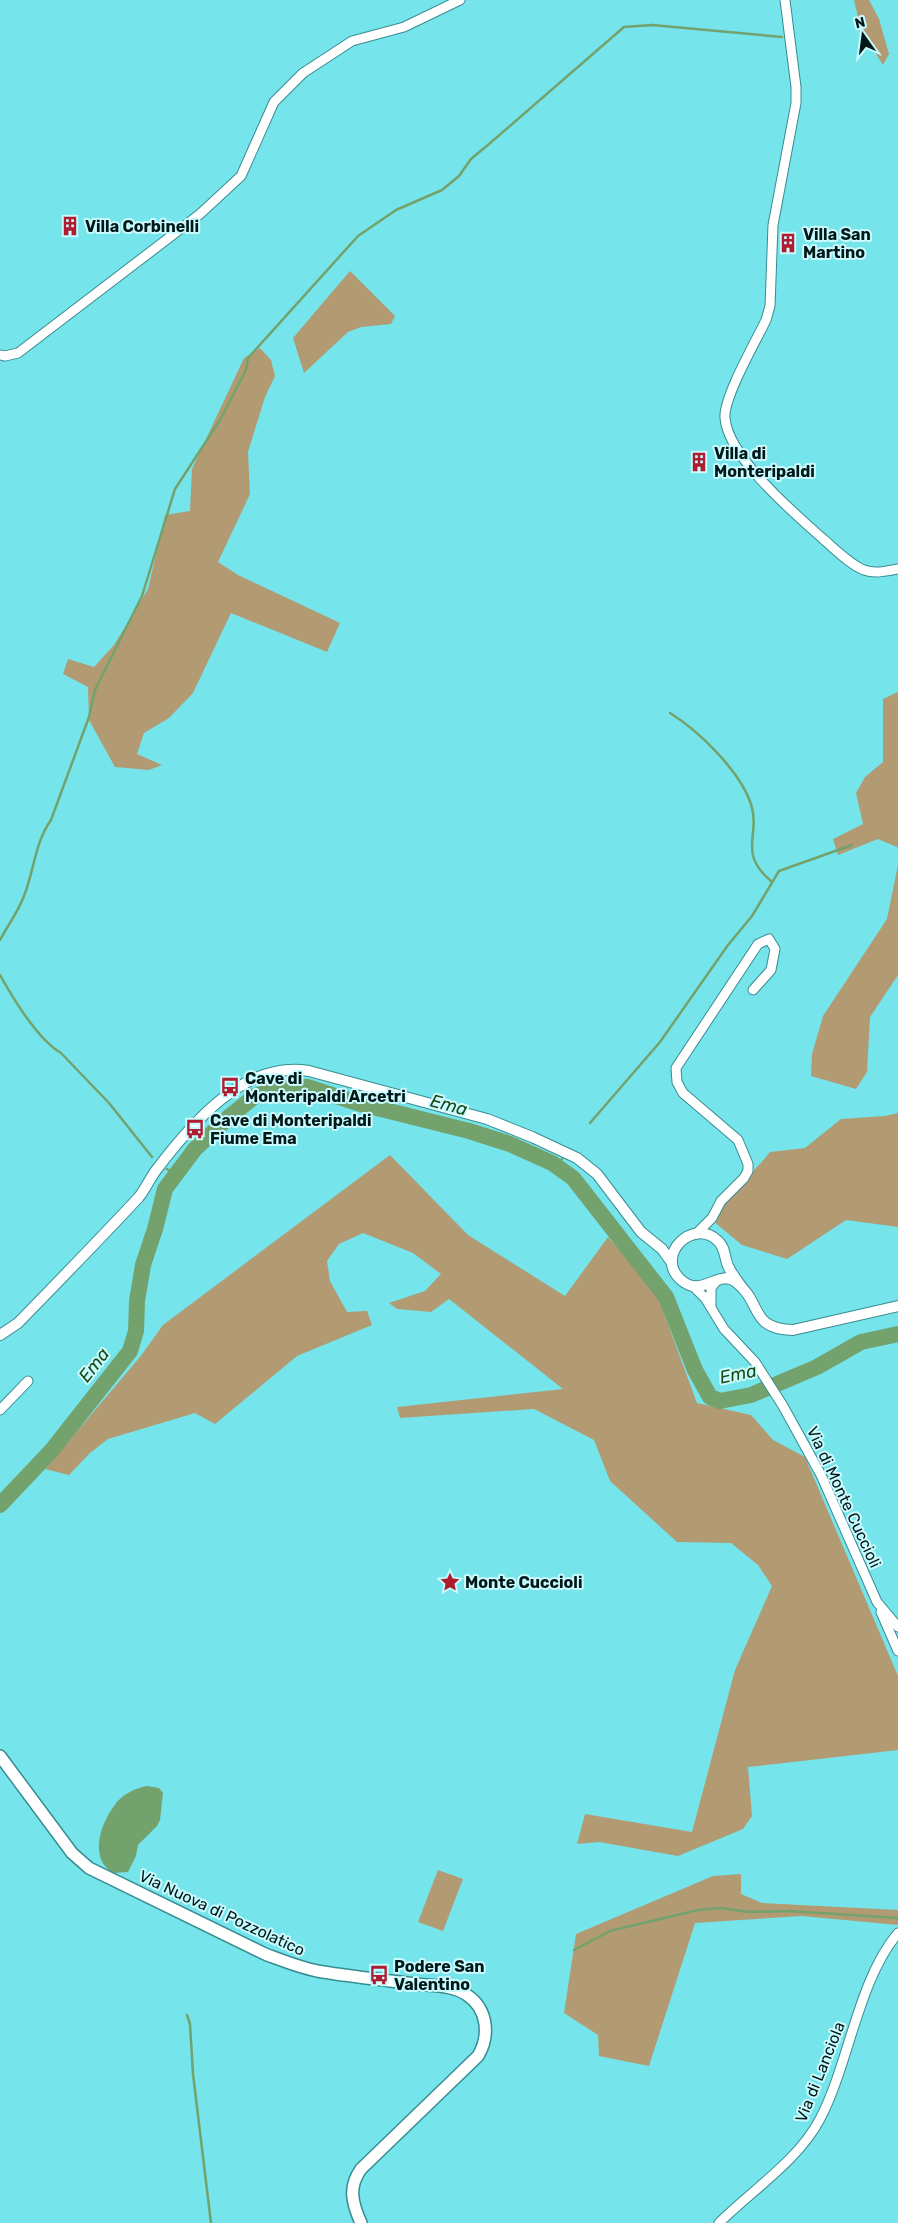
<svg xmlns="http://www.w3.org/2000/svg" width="898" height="2223" font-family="Rubik,sans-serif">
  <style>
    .green { fill: #b29b73 }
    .water { fill: #73a26c }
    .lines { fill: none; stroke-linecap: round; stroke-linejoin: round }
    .stream { stroke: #73a26c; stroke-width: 2.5 }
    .river { stroke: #73a26c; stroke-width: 16 }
    .minor-casing { stroke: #378c91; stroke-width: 11 }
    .tertiary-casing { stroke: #378c91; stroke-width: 12 }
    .secondary-casing { stroke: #378c91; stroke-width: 14 }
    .minor { stroke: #fff; stroke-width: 9 }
    .tertiary { stroke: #fff; stroke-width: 10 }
    .secondary { stroke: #fff; stroke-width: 11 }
    .labels { text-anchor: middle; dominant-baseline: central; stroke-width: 4; stroke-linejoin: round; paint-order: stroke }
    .poi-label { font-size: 16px; font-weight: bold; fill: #011819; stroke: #cafbff; text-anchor: start }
    .street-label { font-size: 16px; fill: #011819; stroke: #cafbff }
    .water-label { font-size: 18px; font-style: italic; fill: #194913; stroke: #cafbff }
  </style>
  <rect width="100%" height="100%" fill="#76e4eb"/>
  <path class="green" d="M 854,0 L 869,0 L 879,19 L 889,54 L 883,65 L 861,30 Z
    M 350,271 L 395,316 L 391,324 L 361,327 L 348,332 L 304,373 L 293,338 Z
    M 260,348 L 271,360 L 275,376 L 265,397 L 248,452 L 250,494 L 218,562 L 238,575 L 340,623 L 327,652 L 231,613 L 193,693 L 169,718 L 144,733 L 137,754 L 162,765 L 149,770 L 115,767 L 89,720 L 88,687 L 63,674 L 68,659 L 94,667 L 114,645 L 148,589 L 165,515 L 190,511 L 192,469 L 244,358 Z
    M 898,692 L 898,850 L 897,847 L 878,839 L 838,855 L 833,839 L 863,824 L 856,793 L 865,777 L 883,762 L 883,699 Z
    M 898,865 L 898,975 L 870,1017 L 867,1072 L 856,1089 L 811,1076 L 812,1054 L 823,1016 L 887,919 Z
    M 898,1113 L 898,1227 L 846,1220 L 787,1259 L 742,1245 L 713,1221 C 722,1194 753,1175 770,1152 L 805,1148 L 841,1119 L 885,1116 Z
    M 390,1155 L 468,1235 L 565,1296 L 608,1237 L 655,1289 L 697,1403 L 751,1415 L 773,1440 L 805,1457 L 898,1676 L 898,1750 L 748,1767 L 752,1816 L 743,1829 L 678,1856 L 599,1842 L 577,1844 L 585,1814 L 692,1832 L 735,1670 L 772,1586 L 758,1565 L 731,1543 L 677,1542 L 610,1481 L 594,1440 L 534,1409 L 400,1418 L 397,1407 L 563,1389 L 449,1299 L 431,1312 L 397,1309 L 389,1303 L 425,1291 L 441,1274 L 413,1253 L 363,1233 L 339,1244 L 327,1261 L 330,1281 L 347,1312 L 367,1311 L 372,1325 L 297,1356 L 215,1424 L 195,1413 L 108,1439 L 90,1453 L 69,1475 L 45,1469 L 140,1357 L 163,1325 Z
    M 438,1870 L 463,1879 L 443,1931 L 418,1922 Z
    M 741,1874 L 741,1894 L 762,1903 L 898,1910 L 898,1925 L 802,1916 L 695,1923 L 649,2066 L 599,2056 L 598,2035 L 564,2013 L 576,1934 L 713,1876 Z"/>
  <path class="water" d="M 147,1786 L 159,1788 L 163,1793 L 160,1820 L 157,1826 L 138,1845 L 136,1856 L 128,1872 L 113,1873 C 89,1858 100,1825 114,1806 C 121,1795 135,1788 147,1786 Z"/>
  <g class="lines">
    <path class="stream" d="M 670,713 C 699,731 740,771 751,804 C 761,836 737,852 771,881
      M 0,940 C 8,925 18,912 24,896 C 34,871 35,842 51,820 L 89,717 L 95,690 L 142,596 L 175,489 L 220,420 L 246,370 L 248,358 L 358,236 L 396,210 L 442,190 L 459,176 L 471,159 L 489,144 L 624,27 L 652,25 L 782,37
      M 0,975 C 14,1000 37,1039 61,1053 L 109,1103 L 152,1157
      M 590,1123 L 660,1042 L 728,945 L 752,916 L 779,871 L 852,845
      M 556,1166 L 562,1159
      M 167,1169 L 176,1175
      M 574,1950 L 610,1931 L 698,1910 L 721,1908 L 748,1912 L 789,1911 L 898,1918
      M 187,2015 L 190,2024 L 193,2074 L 211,2223"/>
    <path class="river" d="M 0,1505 L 52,1450 L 130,1351 L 136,1331 L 137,1301 L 143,1265 L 155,1229 L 165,1189 L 195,1149 L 229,1117 L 255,1096 L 281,1087 L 308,1087 L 357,1103 L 469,1131 L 510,1144 L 552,1163 L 573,1178 L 666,1297 L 695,1370 L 710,1397 L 720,1401 L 751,1395 L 817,1367 L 861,1342 L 898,1334"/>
    <defs>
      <path id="minor" d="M 785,0 L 796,87 L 796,103 L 773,225 L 770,306 L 766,320 C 756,341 723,398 725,418 C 728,457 793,512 822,538 C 834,548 849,564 864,570 C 875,574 887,571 898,569
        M 0,355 L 5,356 L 18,353 L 200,214 L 241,176 L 274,102 L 303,73 L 352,41 L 404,27 L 460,0
        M 697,1233 L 712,1218 L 721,1201 L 744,1178 L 748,1171 L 748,1164 L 738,1140 L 683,1093 L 677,1082 L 676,1068 L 758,944 L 769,939 L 775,949 L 771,970 L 753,990
        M 693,1286 L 705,1298 L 724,1329 L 755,1362 L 783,1406 L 821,1475 L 877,1602 L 898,1627
        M 711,1306 L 711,1288 L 717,1280
        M 0,1410 L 28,1381
        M 881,1612 L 898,1651
        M 719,2223 C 752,2190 798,2161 820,2119 C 849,2064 858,1980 898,1933"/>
      <path id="tertiary" d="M 744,1290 C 739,1283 733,1276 729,1268 C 724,1259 726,1248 718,1241 C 693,1217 655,1255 680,1279 C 702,1300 718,1268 736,1282 C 763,1303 749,1329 793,1330 L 898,1306
        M 0,1335 L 18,1323 C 59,1281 99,1240 139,1197 C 146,1188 150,1178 157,1169 C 192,1123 245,1060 309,1071 L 487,1119 L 532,1137 L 577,1158 L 597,1174 L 641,1232 L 662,1249 L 672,1263"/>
      <path id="secondary" d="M 0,1756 L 72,1853 L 89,1868 L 265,1954 C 284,1961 303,1969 323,1972 C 354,1977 385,1980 415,1984 C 432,1986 453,1985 467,1995 C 488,2009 490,2036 478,2056 L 361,2169 C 348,2187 352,2203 361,2223"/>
    </defs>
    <use href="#minor" class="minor-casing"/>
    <use href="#tertiary" class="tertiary-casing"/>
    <use href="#secondary" class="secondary-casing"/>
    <use href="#minor" class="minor"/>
    <use href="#tertiary" class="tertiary"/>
    <use href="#secondary" class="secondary"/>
  </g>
  <defs>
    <symbol id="building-bare" viewBox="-9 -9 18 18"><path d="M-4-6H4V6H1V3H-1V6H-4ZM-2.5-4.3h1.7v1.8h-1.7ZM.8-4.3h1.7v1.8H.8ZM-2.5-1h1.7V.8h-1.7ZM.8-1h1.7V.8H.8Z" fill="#b01c2f" stroke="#cafbff" stroke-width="2.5" paint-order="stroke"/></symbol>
    <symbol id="bus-bare" viewBox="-9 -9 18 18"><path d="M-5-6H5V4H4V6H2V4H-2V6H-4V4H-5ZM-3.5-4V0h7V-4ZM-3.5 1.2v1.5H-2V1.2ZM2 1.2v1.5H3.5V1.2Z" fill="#b01c2f" stroke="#cafbff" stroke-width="2.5" paint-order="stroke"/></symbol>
    <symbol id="sight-bare" viewBox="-9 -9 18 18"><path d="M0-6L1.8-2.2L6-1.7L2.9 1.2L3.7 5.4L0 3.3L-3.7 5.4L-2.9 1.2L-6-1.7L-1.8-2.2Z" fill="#b01c2f" stroke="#cafbff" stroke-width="2.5" paint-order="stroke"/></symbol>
  </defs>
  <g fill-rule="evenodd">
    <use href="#building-bare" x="56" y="212" width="28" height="28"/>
    <use href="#building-bare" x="774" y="229" width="28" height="28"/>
    <use href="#building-bare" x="685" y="448" width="28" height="28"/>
    <use href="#bus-bare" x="216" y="1073" width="28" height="28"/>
    <use href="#bus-bare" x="181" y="1115" width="28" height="28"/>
    <use href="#sight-bare" x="436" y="1568" width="28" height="28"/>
    <use href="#bus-bare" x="365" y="1961" width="28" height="28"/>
  </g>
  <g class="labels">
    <g class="poi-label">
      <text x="85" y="226">Villa Corbinelli</text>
      <text x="803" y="234">Villa San<tspan x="803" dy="18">Martino</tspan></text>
      <text x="714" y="453">Villa di<tspan x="714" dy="18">Monteripaldi</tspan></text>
      <text x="245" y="1078">Cave di<tspan x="245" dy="18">Monteripaldi Arcetri</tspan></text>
      <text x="210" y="1120">Cave di Monteripaldi<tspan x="210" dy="18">Fiume Ema</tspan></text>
      <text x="465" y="1582">Monte Cuccioli</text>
      <text x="394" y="1966">Podere San<tspan x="394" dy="18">Valentino</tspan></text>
    </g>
    <g class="street-label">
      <text transform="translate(844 1497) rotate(65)">Via di Monte Cuccioli</text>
      <text transform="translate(222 1913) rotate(25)">Via Nuova di Pozzolatico</text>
      <text transform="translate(820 2072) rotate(-68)">Via di Lanciola</text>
    </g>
    <g class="water-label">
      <text transform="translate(449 1105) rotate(15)">Ema</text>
      <text transform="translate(94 1365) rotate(-52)">Ema</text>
      <text transform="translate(738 1374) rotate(-12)">Ema</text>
    </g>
  </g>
  <g transform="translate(863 35) rotate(346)" stroke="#cafbff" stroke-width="4" paint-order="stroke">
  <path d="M0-4L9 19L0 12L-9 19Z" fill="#011819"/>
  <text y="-8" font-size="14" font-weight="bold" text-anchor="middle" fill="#011819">N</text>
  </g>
</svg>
